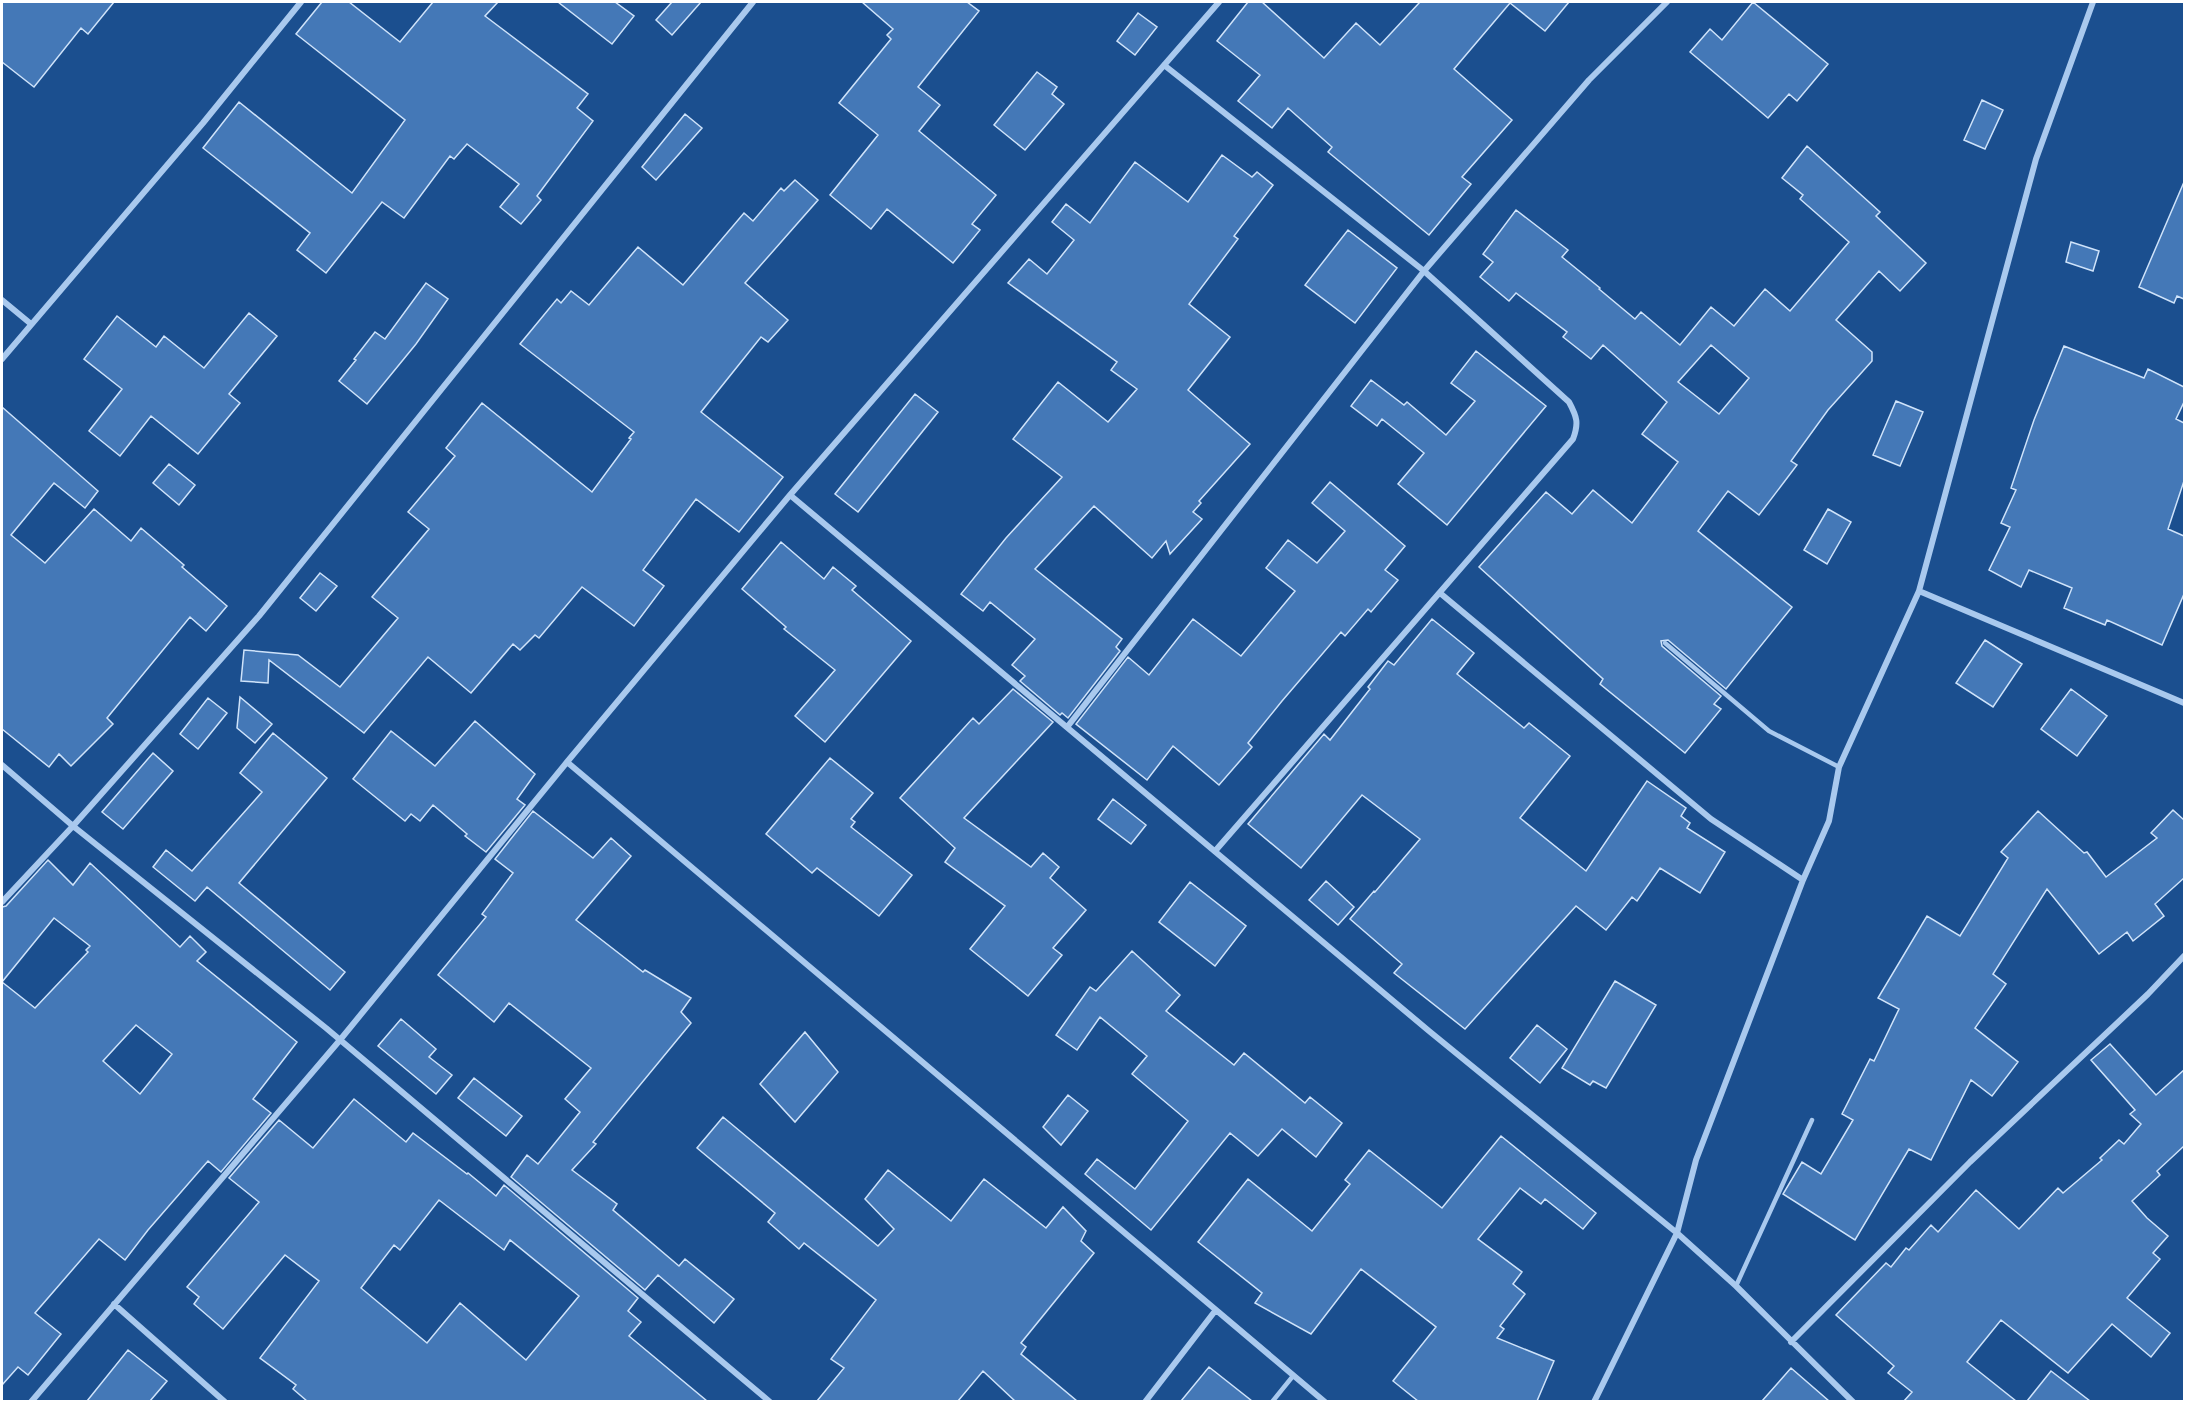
<svg xmlns="http://www.w3.org/2000/svg" width="2186" height="1403" font-family="Montserrat,sans-serif">
  <style>
    .building { fill: #4478b7; stroke: #cfe3fa; stroke-width: 1.5; fill-rule: evenodd }
    .lines { fill: none; stroke-linecap: round; stroke-linejoin: round }
    .lane { stroke: #a9c9ee; stroke-width: 4.5 }
    .street { stroke: #a9c9ee; stroke-width: 6 }
  </style>
  <rect width="100%" height="100%" fill="#1b4f8f"/>
  <path class="building" d="M 2,2 L 114,2 L 88,34 L 81,28 L 34,87 L 2,62 Z
    M 322,2 L 349,2 L 400,42 L 433,2 L 498,2 L 485,16 L 588,94 L 577,108 L 593,121 L 537,196 L 541,200 L 521,224 L 500,207 L 519,184 L 467,144 L 454,159 L 450,156 L 404,218 L 382,202 L 326,273 L 297,250 L 310,233 L 203,148 L 239,102 L 352,193 L 405,120 L 296,34 Z
    M 558,2 L 615,2 L 634,16 L 612,44 Z
    M 672,2 L 701,2 L 672,35 L 656,20 Z
    M 862,2 L 967,2 L 979,11 L 918,87 L 940,105 L 919,131 L 996,195 L 972,224 L 980,230 L 953,263 L 887,209 L 871,229 L 830,195 L 878,135 L 839,103 L 891,39 L 887,35 L 893,29 Z
    M 1248,2 L 1262,2 L 1324,58 L 1356,23 L 1380,45 L 1420,2 L 1569,2 L 1545,31 L 1510,3 L 1454,69 L 1512,120 L 1462,177 L 1471,184 L 1429,235 L 1328,152 L 1332,147 L 1288,108 L 1272,128 L 1238,101 L 1260,75 L 1217,41 Z
    M 1753,2 L 1828,64 L 1797,101 L 1789,94 L 1768,118 L 1690,52 L 1710,29 L 1722,40 Z
    M 1138,13 L 1157,27 L 1135,55 L 1117,41 Z
    M 1037,72 L 1057,87 L 1052,94 L 1064,104 L 1025,150 L 994,125 Z
    M 1982,100 L 2003,110 L 1985,149 L 1964,140 Z
    M 685,114 L 702,128 L 656,180 L 642,167 Z
    M 1807,146 L 1880,212 L 1876,216 L 1926,263 L 1900,291 L 1879,271 L 1836,320 L 1872,352 L 1872,361 L 1828,410 L 1791,461 L 1797,465 L 1759,515 L 1728,491 L 1698,531 L 1792,607 L 1726,689 L 1668,640 L 1661,641 L 1662,646 L 1721,696 L 1714,704 L 1721,709 L 1685,753 L 1600,684 L 1603,679 L 1479,567 L 1546,492 L 1572,514 L 1593,490 L 1632,523 L 1678,462 L 1642,434 L 1667,402 L 1603,345 L 1591,359 L 1563,337 L 1567,332 L 1516,293 L 1509,301 L 1480,277 L 1493,262 L 1483,254 L 1516,210 L 1568,250 L 1562,257 L 1600,288 L 1599,289 L 1635,319 L 1641,312 L 1680,345 L 1711,307 L 1734,326 L 1765,289 L 1790,311 L 1849,242 L 1800,199 L 1803,195 L 1782,178 ZM 1711,345 L 1749,378 L 1719,414 L 1678,382 Z
    M 1222,155 L 1252,177 L 1257,172 L 1273,185 L 1234,236 L 1238,239 L 1189,304 L 1230,337 L 1188,390 L 1250,444 L 1199,501 L 1201,503 L 1193,512 L 1202,519 L 1170,554 L 1166,541 L 1152,558 L 1094,506 L 1035,569 L 1122,639 L 1116,647 L 1120,651 L 1068,718 L 1062,713 L 1060,715 L 1020,681 L 1025,676 L 1012,665 L 1035,639 L 990,602 L 983,611 L 961,594 L 1006,538 L 1062,477 L 1013,439 L 1058,382 L 1108,422 L 1137,389 L 1111,370 L 1117,362 L 1008,283 L 1029,259 L 1047,274 L 1074,240 L 1052,222 L 1066,204 L 1090,223 L 1135,162 L 1188,202 Z
    M 795,180 L 818,200 L 745,283 L 788,320 L 768,342 L 761,337 L 701,412 L 783,477 L 739,532 L 696,499 L 643,570 L 664,586 L 634,626 L 582,587 L 539,638 L 535,635 L 520,650 L 513,644 L 471,693 L 428,657 L 364,733 L 269,660 L 268,683 L 241,681 L 244,650 L 298,655 L 340,687 L 398,618 L 372,597 L 429,529 L 408,512 L 455,456 L 446,448 L 482,403 L 592,492 L 631,439 L 629,438 L 634,432 L 520,344 L 557,299 L 561,303 L 571,291 L 589,305 L 638,247 L 683,285 L 744,213 L 753,221 L 781,188 L 784,191 Z
    M 2184,182 L 2184,299 L 2177,296 L 2174,303 L 2139,287 Z
    M 1348,230 L 1397,268 L 1355,323 L 1305,285 Z
    M 2071,242 L 2099,251 L 2093,271 L 2066,262 Z
    M 426,283 L 448,299 L 416,344 L 367,404 L 339,381 L 356,360 L 354,359 L 375,332 L 385,339 Z
    M 249,313 L 277,336 L 229,394 L 240,403 L 198,454 L 151,416 L 120,456 L 89,431 L 122,389 L 84,359 L 117,316 L 156,347 L 164,336 L 204,368 Z
    M 2064,346 L 2144,378 L 2148,369 L 2184,387 L 2184,402 L 2176,419 L 2184,423 L 2184,481 L 2168,529 L 2184,536 L 2184,594 L 2162,645 L 2107,620 L 2105,625 L 2064,608 L 2072,588 L 2029,570 L 2021,587 L 1989,570 L 2010,527 L 2001,523 L 2016,490 L 2011,488 L 2034,420 Z
    M 1476,351 L 1546,406 L 1447,525 L 1398,484 L 1424,453 L 1382,419 L 1377,426 L 1351,406 L 1371,380 L 1404,405 L 1407,402 L 1446,435 L 1475,401 L 1451,383 Z
    M 915,394 L 938,412 L 858,512 L 835,494 Z
    M 1896,401 L 1923,412 L 1900,466 L 1873,455 Z
    M 2,407 L 98,491 L 85,508 L 54,483 L 11,535 L 45,563 L 94,509 L 131,541 L 141,528 L 184,565 L 182,567 L 227,606 L 206,631 L 190,617 L 107,718 L 113,724 L 71,766 L 59,754 L 49,767 L 2,729 Z
    M 169,464 L 195,485 L 179,505 L 153,483 Z
    M 1330,482 L 1405,546 L 1385,570 L 1398,580 L 1371,612 L 1368,609 L 1345,636 L 1341,632 L 1282,701 L 1248,743 L 1252,747 L 1219,785 L 1173,746 L 1147,780 L 1076,724 L 1128,657 L 1149,675 L 1193,619 L 1241,656 L 1295,591 L 1266,568 L 1288,540 L 1317,563 L 1345,531 L 1312,503 Z
    M 1828,509 L 1851,522 L 1827,564 L 1804,550 Z
    M 781,542 L 824,579 L 833,567 L 856,586 L 852,590 L 911,641 L 825,742 L 795,716 L 835,670 L 784,629 L 786,627 L 742,589 Z
    M 320,573 L 337,586 L 316,611 L 300,598 Z
    M 1432,619 L 1474,653 L 1457,674 L 1524,728 L 1529,723 L 1570,756 L 1520,818 L 1586,871 L 1647,781 L 1686,808 L 1681,816 L 1690,823 L 1687,828 L 1725,852 L 1700,893 L 1660,868 L 1637,901 L 1632,897 L 1606,930 L 1576,906 L 1465,1029 L 1394,973 L 1402,964 L 1350,919 L 1374,891 L 1375,892 L 1420,839 L 1362,795 L 1301,868 L 1248,824 L 1324,734 L 1330,740 L 1370,689 L 1368,687 L 1388,661 L 1394,665 Z
    M 1985,640 L 2022,664 L 1993,707 L 1956,683 Z
    M 1013,689 L 1053,722 L 964,818 L 1031,867 L 1043,853 L 1059,867 L 1050,878 L 1086,910 L 1053,948 L 1062,955 L 1028,996 L 970,949 L 1005,906 L 945,862 L 955,848 L 900,798 L 973,718 L 979,724 Z
    M 2071,689 L 2107,716 L 2077,756 L 2041,729 Z
    M 240,697 L 272,724 L 255,743 L 237,728 Z
    M 208,698 L 227,713 L 198,749 L 180,734 Z
    M 475,721 L 535,774 L 517,799 L 525,805 L 486,852 L 465,836 L 467,834 L 433,805 L 420,821 L 411,814 L 405,821 L 353,779 L 391,731 L 435,766 Z
    M 273,733 L 327,778 L 239,883 L 345,972 L 330,990 L 207,887 L 195,901 L 153,867 L 166,850 L 192,871 L 262,792 L 240,773 Z
    M 153,753 L 173,771 L 123,829 L 102,812 Z
    M 830,758 L 873,793 L 851,819 L 855,822 L 851,827 L 912,875 L 879,916 L 817,868 L 812,873 L 766,834 Z
    M 1113,799 L 1146,825 L 1131,844 L 1098,819 Z
    M 2173,810 L 2184,820 L 2184,878 L 2155,904 L 2164,916 L 2133,941 L 2127,932 L 2099,954 L 2047,889 L 1993,974 L 2006,984 L 1975,1028 L 2018,1062 L 1992,1096 L 1971,1080 L 1931,1160 L 1909,1149 L 1855,1240 L 1783,1194 L 1802,1162 L 1821,1174 L 1853,1120 L 1842,1114 L 1870,1059 L 1874,1061 L 1899,1009 L 1878,998 L 1927,916 L 1960,936 L 2008,858 L 2001,852 L 2038,811 L 2084,853 L 2087,852 L 2106,877 L 2157,838 L 2151,833 Z
    M 533,811 L 593,858 L 611,838 L 631,856 L 576,920 L 643,972 L 645,970 L 691,998 L 681,1012 L 691,1023 L 593,1142 L 596,1144 L 572,1170 L 617,1204 L 613,1210 L 679,1266 L 685,1259 L 734,1299 L 714,1323 L 658,1275 L 645,1290 L 511,1177 L 527,1155 L 538,1164 L 580,1112 L 565,1099 L 591,1068 L 509,1003 L 494,1022 L 438,975 L 486,917 L 482,914 L 513,873 L 495,859 Z
    M 48,860 L 73,885 L 90,863 L 180,947 L 190,936 L 206,952 L 197,961 L 297,1042 L 253,1099 L 271,1113 L 221,1172 L 208,1161 L 148,1230 L 125,1260 L 99,1239 L 35,1313 L 61,1334 L 28,1375 L 18,1367 L 2,1385 L 2,907 L 6,906 ZM 54,918 L 90,946 L 86,950 L 88,952 L 35,1008 L 2,982 ZM 136,1025 L 172,1054 L 140,1094 L 103,1061 Z
    M 1326,881 L 1354,907 L 1338,925 L 1309,900 Z
    M 1190,882 L 1246,926 L 1215,966 L 1159,922 Z
    M 1132,951 L 1180,995 L 1166,1011 L 1234,1065 L 1244,1053 L 1305,1103 L 1310,1097 L 1342,1123 L 1316,1157 L 1282,1129 L 1258,1156 L 1230,1133 L 1151,1230 L 1085,1174 L 1097,1159 L 1135,1189 L 1188,1121 L 1132,1074 L 1147,1056 L 1100,1017 L 1077,1050 L 1056,1035 L 1090,987 L 1096,991 Z
    M 1615,981 L 1656,1005 L 1606,1088 L 1593,1081 L 1590,1085 L 1562,1068 Z
    M 401,1019 L 436,1049 L 429,1057 L 452,1075 L 436,1094 L 378,1046 Z
    M 1537,1025 L 1567,1049 L 1540,1083 L 1510,1058 Z
    M 805,1032 L 838,1072 L 795,1122 L 760,1084 Z
    M 2110,1044 L 2156,1095 L 2184,1070 L 2184,1146 L 2157,1171 L 2160,1175 L 2132,1201 L 2147,1218 L 2168,1236 L 2153,1253 L 2160,1259 L 2127,1298 L 2170,1333 L 2151,1357 L 2112,1324 L 2068,1373 L 2001,1320 L 1967,1362 L 2016,1401 L 1904,1401 L 1912,1392 L 1888,1373 L 1894,1366 L 1836,1315 L 1886,1263 L 1891,1267 L 1906,1248 L 1909,1250 L 1931,1225 L 1938,1232 L 1976,1190 L 2019,1229 L 2058,1188 L 2063,1193 L 2102,1160 L 2100,1158 L 2119,1140 L 2124,1144 L 2141,1124 L 2130,1114 L 2135,1110 L 2091,1060 Z
    M 474,1078 L 522,1116 L 506,1136 L 458,1098 Z
    M 1068,1095 L 1088,1111 L 1061,1145 L 1043,1127 Z
    M 354,1099 L 406,1142 L 413,1133 L 467,1174 L 468,1173 L 496,1196 L 504,1185 L 638,1298 L 628,1311 L 641,1322 L 629,1336 L 707,1401 L 307,1401 L 293,1389 L 296,1385 L 260,1358 L 319,1281 L 285,1255 L 223,1329 L 194,1304 L 199,1297 L 187,1287 L 259,1202 L 229,1178 L 279,1120 L 313,1148 ZM 439,1200 L 504,1250 L 510,1240 L 579,1296 L 526,1360 L 460,1303 L 427,1343 L 361,1288 L 394,1245 L 400,1250 Z
    M 723,1117 L 878,1246 L 894,1229 L 865,1199 L 888,1170 L 951,1221 L 984,1179 L 1046,1228 L 1063,1207 L 1086,1231 L 1081,1241 L 1094,1253 L 1021,1343 L 1026,1347 L 1021,1354 L 1077,1401 L 1015,1401 L 983,1371 L 958,1401 L 817,1401 L 844,1368 L 831,1359 L 876,1300 L 804,1243 L 799,1249 L 768,1222 L 775,1213 L 697,1148 Z
    M 1501,1136 L 1596,1213 L 1583,1229 L 1545,1199 L 1541,1204 L 1520,1188 L 1478,1239 L 1522,1272 L 1513,1284 L 1525,1294 L 1500,1326 L 1504,1329 L 1497,1338 L 1554,1361 L 1537,1401 L 1418,1401 L 1393,1381 L 1436,1327 L 1361,1269 L 1311,1334 L 1255,1303 L 1262,1293 L 1198,1242 L 1248,1179 L 1312,1231 L 1350,1184 L 1345,1180 L 1369,1150 L 1442,1208 Z
    M 128,1350 L 167,1381 L 150,1401 L 87,1401 Z
    M 1209,1367 L 1252,1401 L 1181,1401 Z
    M 1791,1368 L 1829,1401 L 1762,1401 Z
    M 2051,1371 L 2090,1401 L 2027,1401 Z"/>
  <g class="lines">
    <path class="lane" d="M 1665,643 L 1769,731 L 1839,767
      M 1736,1286 L 1812,1120
      M 1272,1402 L 1293,1376"/>
    <path class="street" d="M 1164,65 L 1424,271 L 1569,402 C 1577,417 1579,423 1573,439 L 1216,850
      M 2,300 L 31,324
      M 2,359 L 203,123 L 301,2
      M 790,495 L 1429,1031 L 1677,1233 L 1736,1286 L 1853,1402
      M 1919,591 L 2184,703
      M 1440,593 L 1711,819 L 1803,880
      M 1068,726 L 1424,271 L 1589,80 L 1667,2
      M 567,762 L 1325,1402
      M 2,765 L 73,826 L 326,1028 L 770,1402
      M 2,902 L 73,826 L 259,616 L 753,2
      M 114,1304 L 225,1402
      M 1791,1342 L 1970,1162 L 2148,994 L 2184,956
      M 31,1402 L 340,1040 L 567,762 L 790,495 L 1219,2
      M 1145,1402 L 1215,1311
      M 1594,1402 L 1677,1233 L 1696,1160 L 1803,880 L 1829,821 L 1839,767 L 1919,591 L 2036,159 L 2093,2"/>
  </g>
  <rect width="2186" height="1403" fill="none" stroke="#ffffff" stroke-width="6"/>
</svg>
